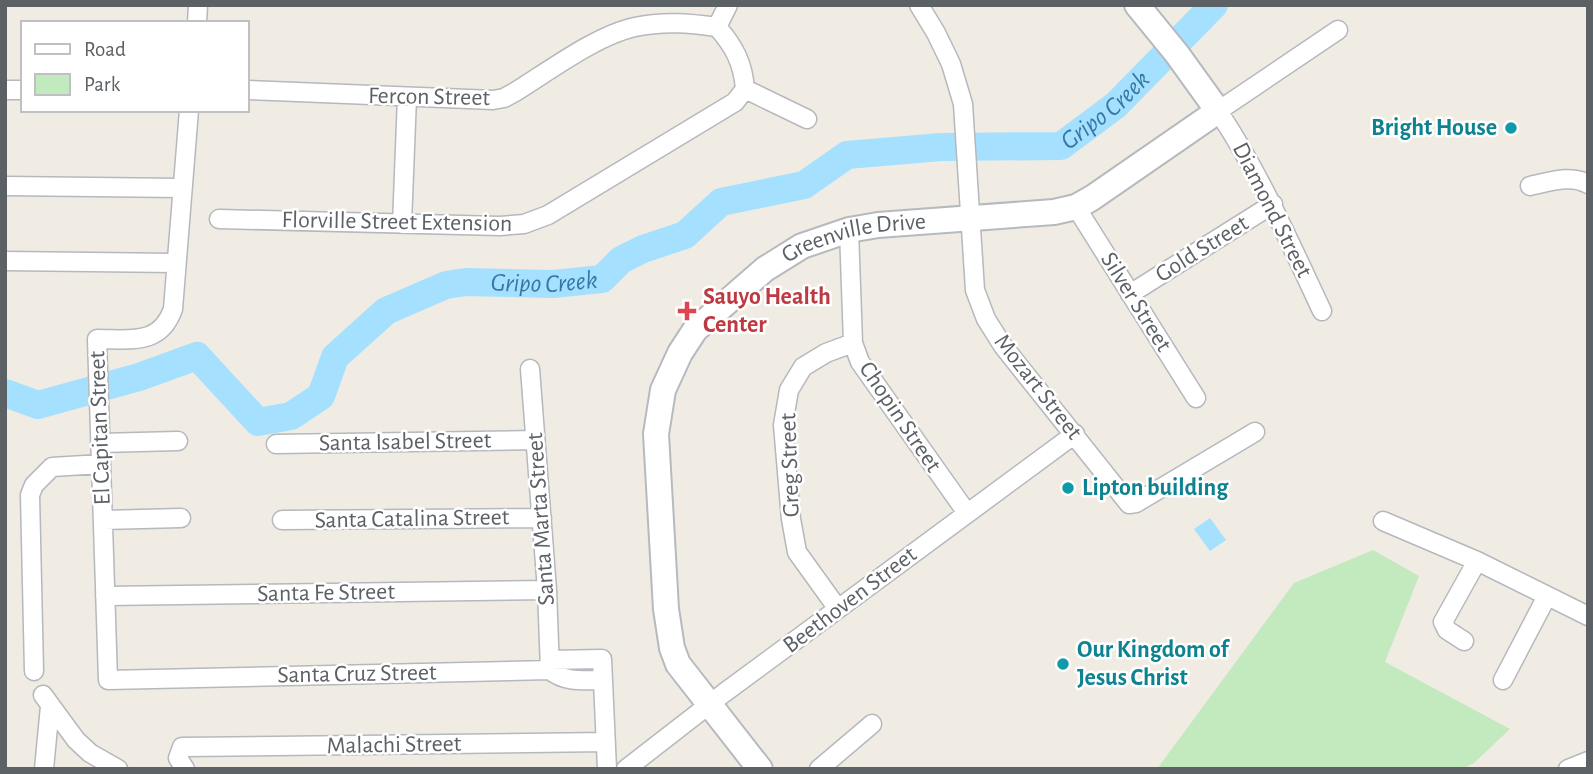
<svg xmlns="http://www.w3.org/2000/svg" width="1593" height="774" font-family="'Alegreya Sans',sans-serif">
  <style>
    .green { fill: #c3e9bf }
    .water { fill: #a5e0ff }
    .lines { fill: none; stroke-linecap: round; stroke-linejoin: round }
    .river { stroke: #a5e0ff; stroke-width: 28 }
    .street-casing { stroke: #b5b8bc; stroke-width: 21 }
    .secondary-casing { stroke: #b6babf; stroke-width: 28 }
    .street { stroke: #fff; stroke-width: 18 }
    .secondary { stroke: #fff; stroke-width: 24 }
    .culture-dot { fill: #0f9aa8; stroke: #fff; stroke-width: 2.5 }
    .health-dot { fill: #e0444e; stroke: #fff; stroke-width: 2.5 }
    .labels { text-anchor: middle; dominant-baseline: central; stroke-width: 5; stroke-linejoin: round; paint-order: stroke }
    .street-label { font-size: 24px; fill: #5c6166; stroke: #fff }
    .culture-label { font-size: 24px; font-weight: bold; fill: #0d838f; stroke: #fff; text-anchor: start }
    .health-label { font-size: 24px; font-weight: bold; fill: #be3a42; stroke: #fff; text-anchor: start }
    .water-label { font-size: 26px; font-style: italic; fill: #3577a7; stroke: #fff }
  </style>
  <rect width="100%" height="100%" fill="#f0ece4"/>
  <path class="green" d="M 1373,550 L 1419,576 L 1385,662 L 1510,729 L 1474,763 L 1462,769 L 1157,769 L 1294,583 Z"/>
  <path class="water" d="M 1210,518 L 1226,540 L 1210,551 L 1194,529 Z"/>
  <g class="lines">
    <path class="river" id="s1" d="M 5,393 L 38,405 L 139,377 L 197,356 L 258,422 L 291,416 L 321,396 L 335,357 L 386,311 L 446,285 L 466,282 L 553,284 L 602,279 L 621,260 L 643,249 L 685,235 L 721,202 L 804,185 L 847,155 L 941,147 L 1061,146 L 1116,105 L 1214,5"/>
    <defs>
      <path id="street" d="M 919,5 L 936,33 L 951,64 L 963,104 L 975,290 L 986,319 L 1003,346 L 1129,504 L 1136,503 L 1255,432
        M 197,23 L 198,5
        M 717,27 C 734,46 743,63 745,89
        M 717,27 L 728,5
        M 745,89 L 807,119
        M 5,90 L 23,90
        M 247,90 L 493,100 L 504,98 L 515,92 C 549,71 597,35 635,27 C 663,21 689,23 717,27
        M 189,110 L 173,309 C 160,346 130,339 97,339 L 108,680 L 550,670 C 565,683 585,680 603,680
        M 5,186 L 181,188
        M 1530,186 C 1549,182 1571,174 1588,184
        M 1076,207 L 1196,398
        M 219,219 L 500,226 L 524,224 L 548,215 L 735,102 L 745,89
        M 402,224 L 407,97
        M 849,230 L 853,343 L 860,362 L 967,513
        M 5,261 L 176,263
        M 1130,294 L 1273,204
        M 1322,311 C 1290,243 1260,174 1218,111 L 1338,30
        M 530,369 L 547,590 L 550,670
        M 100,443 L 178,441
        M 276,444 L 535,440
        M 103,520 L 181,518
        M 282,520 L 542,518
        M 1383,521 L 1477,561 L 1588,616
        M 105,596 L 547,590
        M 838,609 L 797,552 L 791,519 L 783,425 L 789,390 L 803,367 L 826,353 L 853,343
        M 1464,641 L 1447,630 L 1443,622 L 1477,561
        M 550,660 L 602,659 L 607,769
        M 34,671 L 30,495 L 34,485 L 52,467 L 101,464
        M 1503,680 L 1547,596
        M 43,695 L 76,740 L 90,753 L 118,769
        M 44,769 L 50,706
        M 185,769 L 178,758 L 182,747 L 606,742
        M 626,769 L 724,693 L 1075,434
        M 819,769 L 872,724
        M 1568,769 L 1588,761"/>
      <g id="secondary">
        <path id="s2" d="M 760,769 L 678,664 L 672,648 L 666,609 L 656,434 L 663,390 L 680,353 L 695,330 L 765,269 L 802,246 L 849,230 L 878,225 L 1054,212 L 1076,207 L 1092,198 L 1218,111 L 1177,54 L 1137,5"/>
      </g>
    </defs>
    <use href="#street" class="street-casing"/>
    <use href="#secondary" class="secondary-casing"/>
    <use href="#street" class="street"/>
    <use href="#secondary" class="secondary"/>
  </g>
  <g class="culture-dot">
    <circle cx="1511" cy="128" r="7"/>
    <circle cx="1068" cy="488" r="7"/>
    <circle cx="1063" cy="664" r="7"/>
  </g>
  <path class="health-dot" d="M683.5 300.5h7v7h7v7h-7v7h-7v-7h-7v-7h7z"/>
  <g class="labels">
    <g class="street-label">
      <text transform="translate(429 97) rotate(1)">Fercon Street</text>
      <text transform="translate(1272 210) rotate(63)">Diamond Street</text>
      <text transform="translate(397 222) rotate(1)">Florville Street Extension</text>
      <text stroke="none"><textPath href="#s2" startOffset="667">Greenville Drive</textPath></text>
      <text transform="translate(1202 249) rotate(-32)">Gold Street</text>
      <text transform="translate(1136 302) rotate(58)">Silver Street</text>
      <text transform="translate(1038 387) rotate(52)">Mozart Street</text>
      <text transform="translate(900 417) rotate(56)">Chopin Street</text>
      <text transform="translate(100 428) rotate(-92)">El Capitan Street</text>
      <text transform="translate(405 442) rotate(-1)">Santa Isabel Street</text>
      <text transform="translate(790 465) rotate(-92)">Greg Street</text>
      <text transform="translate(412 519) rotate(-1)">Santa Catalina Street</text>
      <text transform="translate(541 519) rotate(-94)">Santa Marta Street</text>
      <text transform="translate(326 593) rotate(-1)">Santa Fe Street</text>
      <text transform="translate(850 600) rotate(-37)">Beethoven Street</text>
      <text transform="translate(357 674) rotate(-1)">Santa Cruz Street</text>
      <text transform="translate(394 745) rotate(-1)">Malachi Street</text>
    </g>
    <g class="culture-label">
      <text x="1497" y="128" text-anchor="end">Bright House</text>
      <text x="1082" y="488">Lipton building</text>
      <text x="1077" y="650">Our Kingdom of<tspan x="1077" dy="28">Jesus Christ</tspan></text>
    </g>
    <g class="health-label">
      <text x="703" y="297">Sauyo Health<tspan x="703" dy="28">Center</tspan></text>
    </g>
    <g class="water-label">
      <text stroke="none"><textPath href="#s1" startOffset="1246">Gripo Creek</textPath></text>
      <text stroke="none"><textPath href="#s1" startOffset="635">Gripo Creek</textPath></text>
    </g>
  </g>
  <rect width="1593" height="774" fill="none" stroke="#5c6166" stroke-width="14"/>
  <rect x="21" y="21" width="228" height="91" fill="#ffffff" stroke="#bec0c2" stroke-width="2"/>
  <rect x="35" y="44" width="35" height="10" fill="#ffffff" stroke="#bec0c2" stroke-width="2"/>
  <text x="84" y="56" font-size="21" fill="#5c6166">Road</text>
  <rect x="35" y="74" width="35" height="21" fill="#c3e9bf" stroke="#bec0c2" stroke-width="2"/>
  <text x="84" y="91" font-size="21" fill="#5c6166">Park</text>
</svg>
